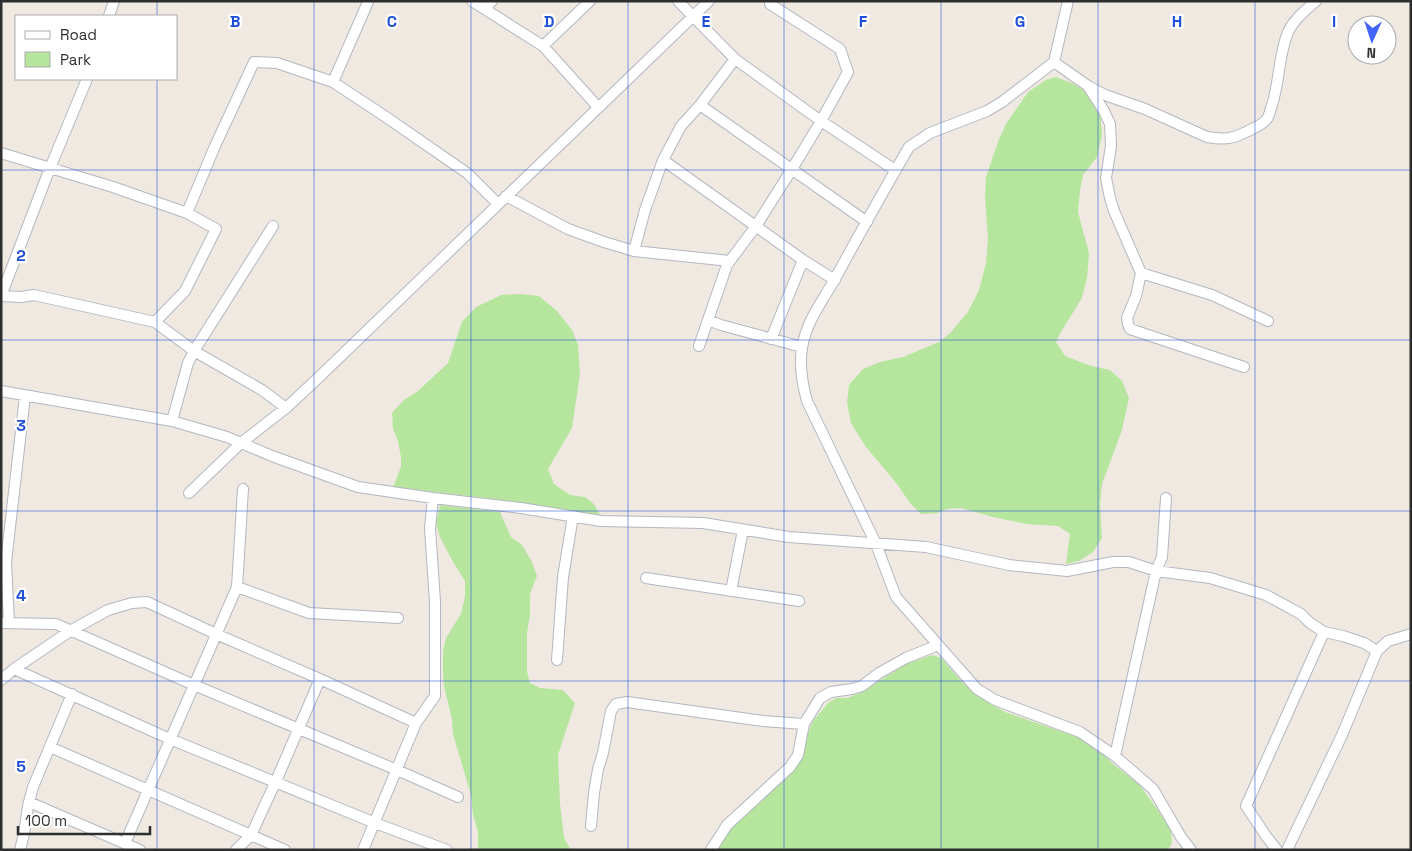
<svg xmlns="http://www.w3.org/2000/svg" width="1412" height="851" font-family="'Space Grotesk',sans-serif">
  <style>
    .green { fill: #b6e59e }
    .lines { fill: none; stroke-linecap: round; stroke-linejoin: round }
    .minor-casing { stroke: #b4b7c1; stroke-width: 12 }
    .minor { stroke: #fff; stroke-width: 10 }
    .grid { fill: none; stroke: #1d4ed8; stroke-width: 1; stroke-opacity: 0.55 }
    .grid-label { font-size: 16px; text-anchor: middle; font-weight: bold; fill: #1d4ed8; stroke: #fff; stroke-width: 4.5; stroke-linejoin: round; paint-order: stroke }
  </style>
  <rect width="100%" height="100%" fill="#efe9e1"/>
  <path class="green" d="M 1056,77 L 1074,84 L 1089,94 L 1100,109 L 1102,135 L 1097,157 L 1083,175 L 1080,190 L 1078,212 L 1089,253 L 1087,278 L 1082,298 L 1062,330 L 1056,342 L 1065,356 L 1091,366 L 1110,370 L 1122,381 L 1129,398 L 1122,430 L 1102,484 L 1100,505 L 1102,538 L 1093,552 L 1079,561 L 1066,564 L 1070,534 L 1058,526 L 1027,524 L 993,517 L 961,508 L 947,509 L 937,513 L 921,514 L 910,503 L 897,484 L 866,447 L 851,423 L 847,403 L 849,385 L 863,369 L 880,362 L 903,357 L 939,342 L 950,333 L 968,312 L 979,290 L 986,263 L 988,239 L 985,196 L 986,177 L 999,139 L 1006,124 L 1028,92 L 1046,80 Z
    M 521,294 L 539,296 L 557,311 L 572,330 L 578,345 L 580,374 L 572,428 L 548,469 L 554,484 L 570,495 L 585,497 L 594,504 L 601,517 L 519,502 L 393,487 L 401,467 L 401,457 L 398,441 L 393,429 L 392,413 L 404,400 L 418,391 L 448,363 L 462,322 L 476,307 L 501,295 Z
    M 440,505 L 500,512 L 511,537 L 522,545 L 531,560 L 537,576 L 530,594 L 530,615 L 527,633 L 527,672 L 530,683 L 540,688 L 563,690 L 575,703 L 558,755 L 560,804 L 564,838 L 571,850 L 478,850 L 478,832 L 473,815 L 471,795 L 453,734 L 452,719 L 444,686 L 443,673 L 443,651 L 446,638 L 461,614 L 465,596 L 465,581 L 452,560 L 440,537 L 436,524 Z
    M 932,655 L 941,658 L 963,683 L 991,704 L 1005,712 L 1083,739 L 1101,752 L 1113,764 L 1139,784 L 1162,816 L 1171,831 L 1172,843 L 1168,850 L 717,850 L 729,829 L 801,759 L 807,735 L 813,721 L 828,703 L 836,698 L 847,698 L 860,693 L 906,664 Z"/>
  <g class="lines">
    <defs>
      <path id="minor" d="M 472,1 L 543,46 L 598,107
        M 678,1 L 735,59 L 821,121 L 895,170
        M 1068,1 L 1054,62 L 1002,102 L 987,111 L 930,133 L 909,147 C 884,190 860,233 836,277 C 823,301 807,319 802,348 C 799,366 802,383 807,401 L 876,544 L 896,597 L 977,689 L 995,700 L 1080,732 L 1115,756 L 1153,789 L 1181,837 L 1191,850
        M 484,9 L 492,1
        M 109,16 L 114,1
        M 543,46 L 590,1
        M 1054,62 L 1088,86 L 1105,95 L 1145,109 L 1207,137 C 1225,140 1232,139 1248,131 C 1254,128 1264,124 1267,119 C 1269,116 1270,111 1271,108 C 1280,83 1278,56 1288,32 C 1294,19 1306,10 1316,1
        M 333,82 L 368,2
        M 1088,86 L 1104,111 L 1110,124 L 1111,146 L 1106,178 L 1110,198 L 1114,211 L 1141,273 L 1136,296 L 1127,318 L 1128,324 L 1130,329 L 1244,367
        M 700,105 L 867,222
        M 1,153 L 113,187 L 187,213 L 216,229 L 185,291 L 155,322
        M 663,160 L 803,260 L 835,280
        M 506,196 L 568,229 L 604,242 L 634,251 L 730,261
        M 187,213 L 215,146 L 254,62 L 277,63 L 333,82 L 386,117 L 467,173 L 498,204
        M 634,251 L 645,210 L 663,160 L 681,126 L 700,105 L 735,59
        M 1141,273 L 1212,295 L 1268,321
        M 1,296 L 21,297 L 34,295 L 155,322 L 194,351 L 262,390 L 286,408
        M 1,296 L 50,168 L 87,79
        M 708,320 L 721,325 L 802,347
        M 771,339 L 803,260
        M 699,346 L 727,265 L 756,226 L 792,169 L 821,121 L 848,72 L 840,49 L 770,4
        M 1,391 L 172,421 L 227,437 L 272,456 L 358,487 L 433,498 L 521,508 L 601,521 L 703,523 L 789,537 L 926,547 L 1009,565 L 1067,571 L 1113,562 L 1129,562 L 1156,571 L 1210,578 L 1266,595 L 1301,614 L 1310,623 L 1324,632 L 1343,636 L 1364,643 L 1377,651
        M 172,421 L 188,363 L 194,351 L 273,226
        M 189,493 L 241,443 L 286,408 L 316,380 L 709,1
        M 646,578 L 799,601
        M 237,587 L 309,613 L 398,618
        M 731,591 L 743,530
        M 1,623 L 56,624 L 194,685 L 397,770 L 458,797
        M 9,623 L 6,562 L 25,396
        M 557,660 L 563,577 L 573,516
        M 14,669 L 170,739 L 375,823 L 447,850
        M 1,680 L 14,669 L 70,631 L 108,610 L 132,603 L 147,602 L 216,634 L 320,679 L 416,723
        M 50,747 L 285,850
        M 1115,756 L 1156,571 L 1162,557 L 1166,498
        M 29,802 L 140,850
        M 591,826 L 594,793 L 598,769 L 603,753 L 611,711 L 616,704 L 627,702 L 763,721 L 804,724
        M 125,843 L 237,587 L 243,489
        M 20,850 L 24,834 L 28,806 L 33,787 L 72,694
        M 236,850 L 251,835 L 276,781 L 320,679
        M 363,850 L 416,723 L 435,696 L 435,602 L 430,528 L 433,498
        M 711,850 L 727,825 L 790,767 L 798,755 L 804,724 L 820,698 L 831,692 L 852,689 L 862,686 L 879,673 L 906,658 L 938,645
        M 1277,850 L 1266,836 L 1246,806 L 1324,632
        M 1287,850 L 1342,735 L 1377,651 L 1388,641 L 1411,634"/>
    </defs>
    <use href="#minor" class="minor-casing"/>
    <use href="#minor" class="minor"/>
  </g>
  <path class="grid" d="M 157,1 L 157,16M 314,1 L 314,850M 471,1 L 471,850M 628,1 L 628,850M 784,1 L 784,850M 941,1 L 941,850M 1098,1 L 1098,850M 1255,1 L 1255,850M 157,79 L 157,850M 1,170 L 1411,170M 1,340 L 1411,340M 1,511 L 1411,511M 1,681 L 1411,681"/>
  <g class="grid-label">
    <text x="235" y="27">B</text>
    <text x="392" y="27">C</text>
    <text x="549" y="27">D</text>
    <text x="706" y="27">E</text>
    <text x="863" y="27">F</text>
    <text x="1020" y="27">G</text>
    <text x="1177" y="27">H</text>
    <text x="1334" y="27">I</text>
    <text x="21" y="261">2</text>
    <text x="21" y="431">3</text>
    <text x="21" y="601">4</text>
    <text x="21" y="772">5</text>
  </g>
  <rect width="1412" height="851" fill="none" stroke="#2e2e2e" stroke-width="5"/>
  <rect x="15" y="15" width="162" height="65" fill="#ffffff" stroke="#ababab"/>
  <rect x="25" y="31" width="25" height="8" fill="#ffffff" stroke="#ababab"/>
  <text x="60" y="40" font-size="15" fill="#2e2e2e">Road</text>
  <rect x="25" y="52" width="25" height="15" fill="#b6e59e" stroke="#ababab"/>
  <text x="60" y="65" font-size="15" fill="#2e2e2e">Park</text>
  <g transform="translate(1372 40) rotate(183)"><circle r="24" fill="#ffffff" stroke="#ababab"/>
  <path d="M0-4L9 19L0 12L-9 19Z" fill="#4264fb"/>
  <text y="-8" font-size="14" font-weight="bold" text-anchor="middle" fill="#2e2e2e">N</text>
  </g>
  <path d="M18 826v8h132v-8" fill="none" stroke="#2e2e2e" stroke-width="2.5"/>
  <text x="25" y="826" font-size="15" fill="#2e2e2e" stroke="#ffffff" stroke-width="4" paint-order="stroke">100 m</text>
</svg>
